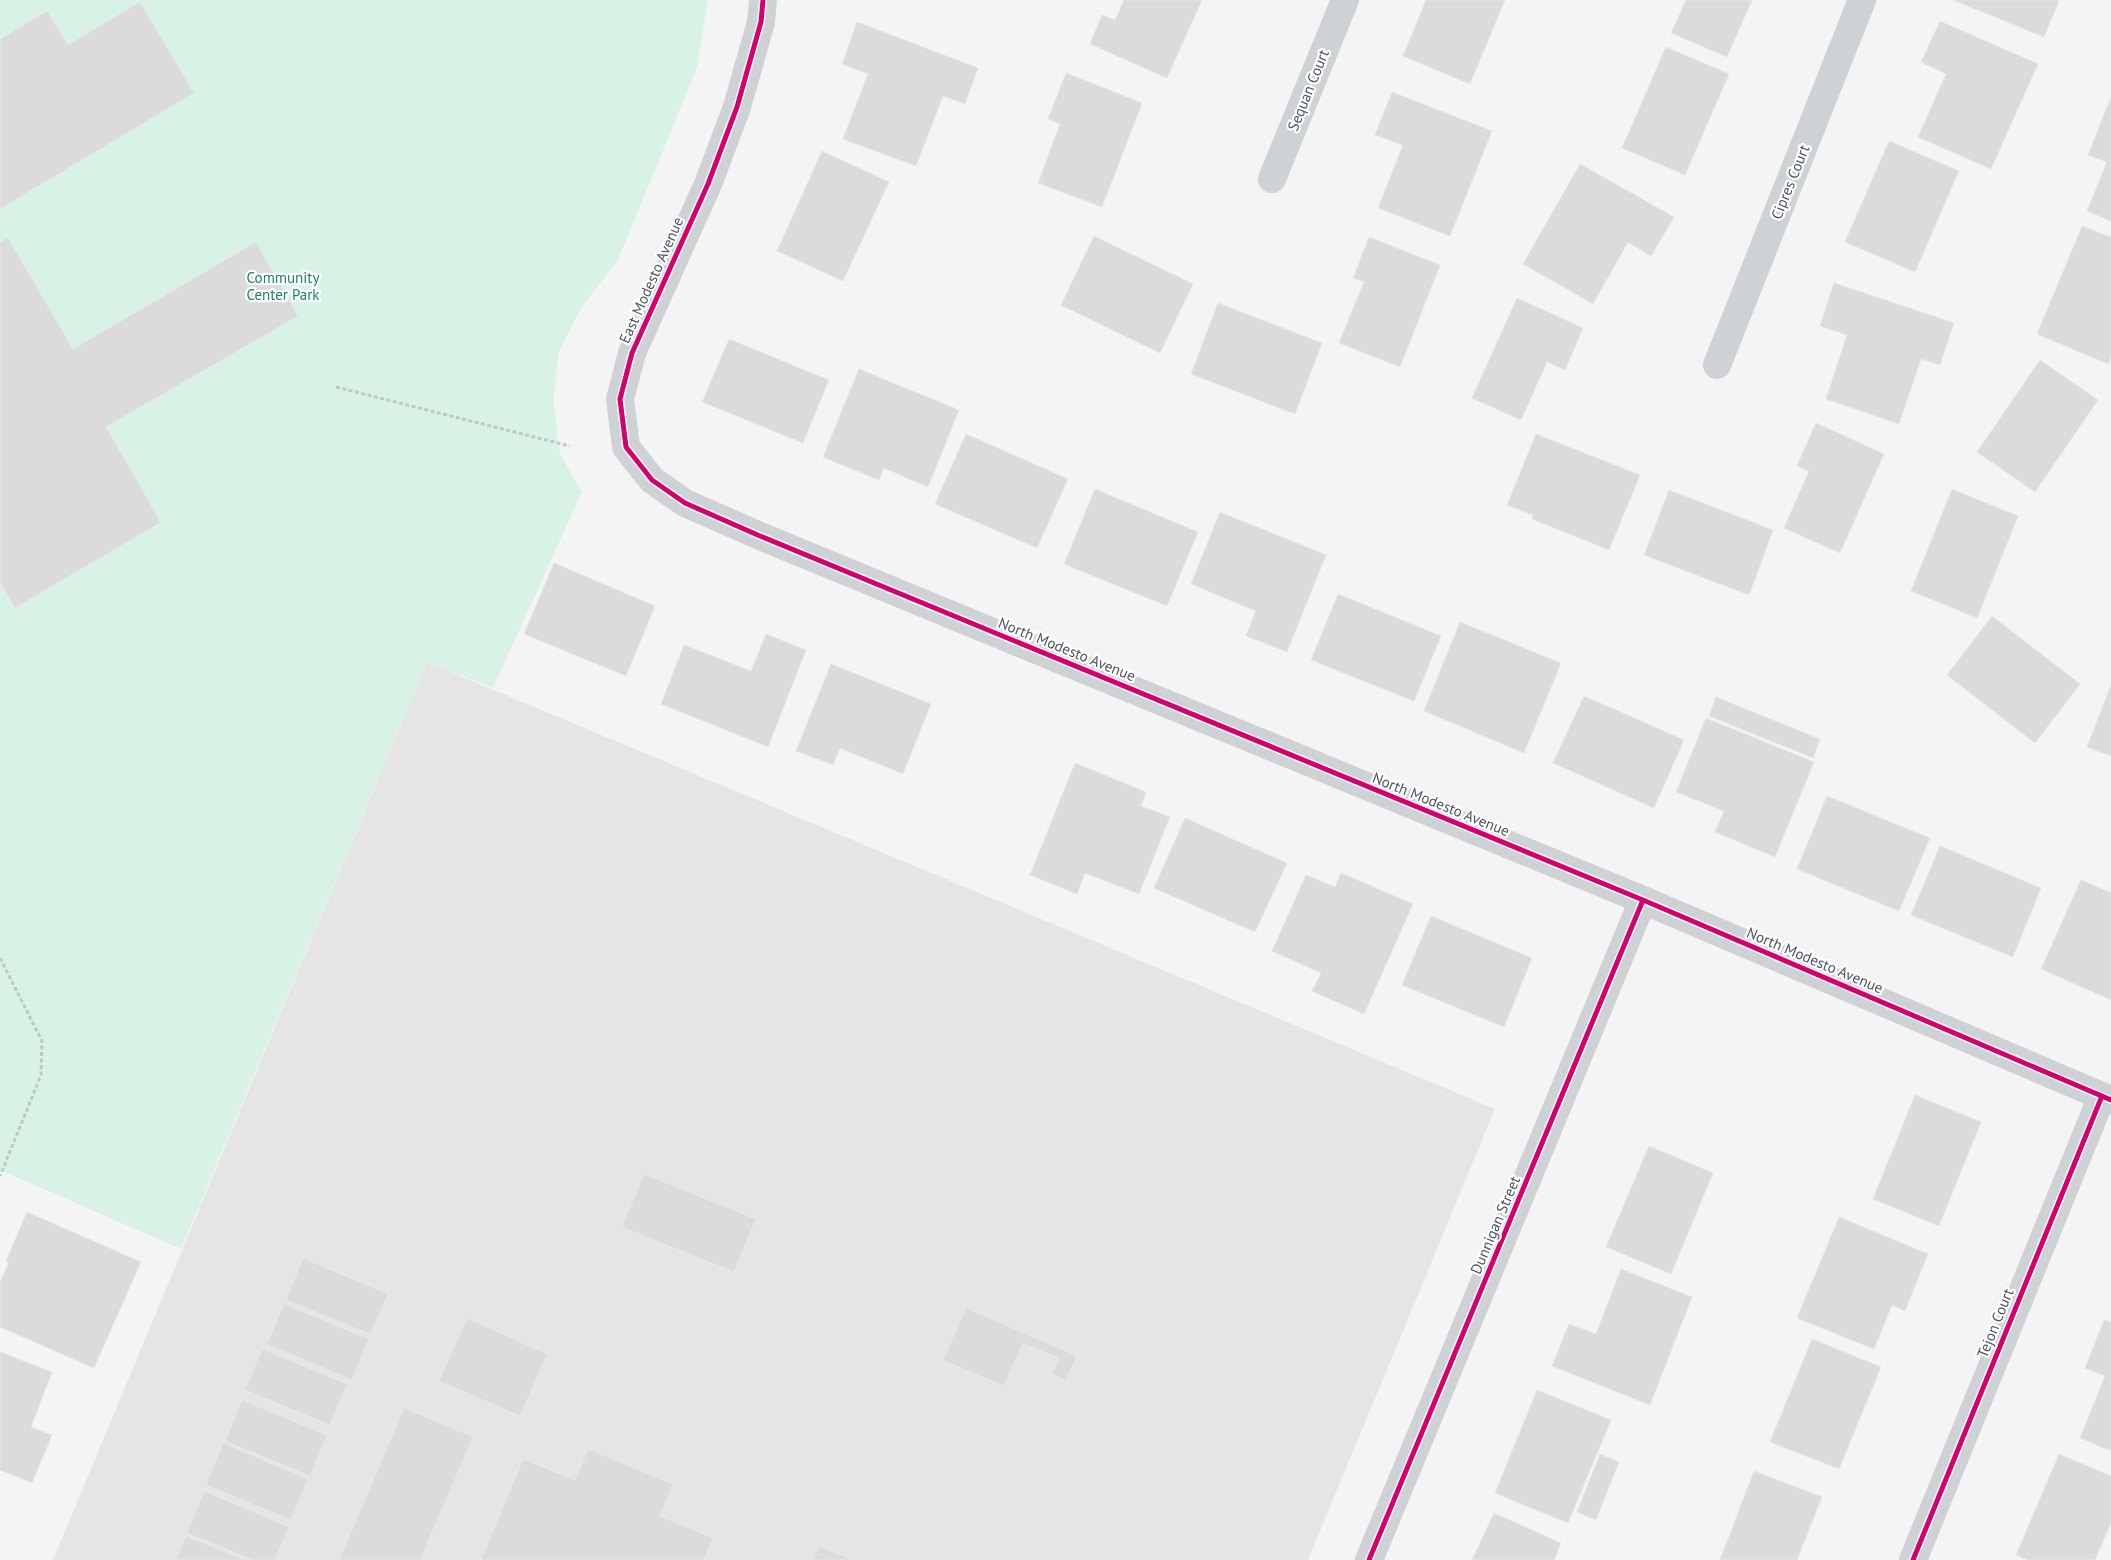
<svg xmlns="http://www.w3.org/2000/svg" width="2111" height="1560" font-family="'PT Sans',sans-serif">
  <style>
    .education { fill: #e6e5e6 }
    .green { fill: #d9f2e6 }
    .building { fill: #dbdbdd; stroke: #e5e6e7 }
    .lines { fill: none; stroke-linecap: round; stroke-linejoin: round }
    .path { stroke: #bdc9c6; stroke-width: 3; stroke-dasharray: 4 2.5; stroke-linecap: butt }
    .street { stroke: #cfd2d5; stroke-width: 28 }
    .cycleway-casing { stroke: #fff; stroke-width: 8 }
    .cycleway { stroke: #d6006c; stroke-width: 5 }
    .labels { text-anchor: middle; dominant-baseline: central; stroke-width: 4.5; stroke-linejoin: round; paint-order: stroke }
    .street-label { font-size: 15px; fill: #4a5361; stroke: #fff }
    .park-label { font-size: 15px; fill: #18855c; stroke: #fff }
  </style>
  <rect width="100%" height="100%" fill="#f4f4f4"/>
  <path class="education" d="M 427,662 L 1495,1109 L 1308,1560 L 53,1560 Z"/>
  <path class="green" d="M 0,0 L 708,0 L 697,68 L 618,260 L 581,308 L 559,352 L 553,400 L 560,454 L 582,492 L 493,688 L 427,662 L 181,1249 L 0,1170 Z"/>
  <path class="building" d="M 1124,0 L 1202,0 L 1167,78 L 1090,44 L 1102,15 L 1115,20 Z
    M 1426,0 L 1505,0 L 1470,84 L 1403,56 Z
    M 1686,0 L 1752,0 L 1727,57 L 1671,33 Z
    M 1953,0 L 2056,0 L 2059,1 L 2044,37 Z
    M 140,2 L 194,93 L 0,209 L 0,39 L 47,11 L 68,45 Z
    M 1940,21 L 2038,64 L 1991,169 L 1918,137 L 1946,74 L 1921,62 Z
    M 857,22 L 978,68 L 965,104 L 943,96 L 916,166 L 843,139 L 868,74 L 842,64 Z
    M 1666,47 L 1729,74 L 1685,175 L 1622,148 Z
    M 1066,73 L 1142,103 L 1102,207 L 1038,183 L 1060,124 L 1048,119 Z
    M 1392,92 L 1492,131 L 1450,236 L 1378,208 L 1403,145 L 1375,135 Z
    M 2111,97 L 2111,221 L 2087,211 L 2107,162 L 2088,155 Z
    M 1889,141 L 1959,171 L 1915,272 L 1845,242 Z
    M 822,151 L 889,182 L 843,281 L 777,251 Z
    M 1580,164 L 1674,217 L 1651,256 L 1628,242 L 1593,304 L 1523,264 Z
    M 2082,226 L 2111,237 L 2111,355 L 2108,364 L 2037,334 Z
    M 1094,236 L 1193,284 L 1160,353 L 1061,305 Z
    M 1369,237 L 1440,265 L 1400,367 L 1339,343 L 1364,282 L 1353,278 Z
    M 8,238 L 73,349 L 256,242 L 298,316 L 106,427 L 161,522 L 15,608 L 0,582 L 0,242 Z
    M 1834,283 L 1954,323 L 1940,365 L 1921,359 L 1899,424 L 1826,399 L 1847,335 L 1820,326 Z
    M 1517,298 L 1583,328 L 1565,370 L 1547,362 L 1521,420 L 1472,398 Z
    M 1218,303 L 1322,343 L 1295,414 L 1191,374 Z
    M 729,339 L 829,380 L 803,443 L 702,402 Z
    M 2040,360 L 2098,400 L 2035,492 L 1977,452 Z
    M 859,369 L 959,410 L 928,487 L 884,468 L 879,480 L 823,457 Z
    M 1816,423 L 1884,454 L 1840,553 L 1784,528 L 1809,471 L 1797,466 Z
    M 966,434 L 1068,479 L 1037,548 L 935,504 Z
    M 1536,434 L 1640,475 L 1609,550 L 1532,519 L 1533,515 L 1507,505 Z
    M 1095,489 L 1198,532 L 1167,606 L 1064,564 Z
    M 1952,489 L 2018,516 L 1977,618 L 1911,591 Z
    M 1669,490 L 1773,530 L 1749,595 L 1644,555 Z
    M 1220,512 L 1326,555 L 1287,652 L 1246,636 L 1256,611 L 1191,584 Z
    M 554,563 L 655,606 L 626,676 L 524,634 Z
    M 1338,594 L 1441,636 L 1414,701 L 1311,660 Z
    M 1992,616 L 2080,684 L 2035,743 L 1947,675 Z
    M 1460,622 L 1561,663 L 1524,753 L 1424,711 Z
    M 766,634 L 806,650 L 768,747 L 661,704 L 684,645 L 751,671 Z
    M 831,664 L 931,704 L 903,774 L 840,748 L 833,765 L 796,751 Z
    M 2111,685 L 2111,756 L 2087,747 Z
    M 1584,696 L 1684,740 L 1654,808 L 1553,763 Z
    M 1716,697 L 1820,739 L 1813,758 L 1709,716 Z
    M 1706,718 L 1814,762 L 1775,857 L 1715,832 L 1724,811 L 1676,792 Z
    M 1075,763 L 1146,792 L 1141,806 L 1170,817 L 1139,894 L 1085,873 L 1077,894 L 1030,875 Z
    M 1827,796 L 1930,838 L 1899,911 L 1797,869 Z
    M 1185,818 L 1287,863 L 1255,932 L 1154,888 Z
    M 1940,846 L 2041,888 L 2013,957 L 1911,915 Z
    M 1341,873 L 1413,904 L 1364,1014 L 1312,991 L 1321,973 L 1272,951 L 1306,875 L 1335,887 Z
    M 2081,880 L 2111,893 L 2111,1000 L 2041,969 Z
    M 1431,916 L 1532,958 L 1504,1027 L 1402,985 Z
    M 1915,1095 L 1981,1122 L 1939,1226 L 1873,1199 Z
    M 1649,1146 L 1713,1173 L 1671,1274 L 1606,1247 Z
    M 644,1174 L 756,1219 L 734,1272 L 622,1227 Z
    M 27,1212 L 141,1262 L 94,1368 L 0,1327 L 0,1282 L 9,1262 L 6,1261 Z
    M 1839,1217 L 1928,1254 L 1905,1311 L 1892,1305 L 1874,1349 L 1797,1318 Z
    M 303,1258 L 388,1294 L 370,1334 L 286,1300 Z
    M 1621,1269 L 1692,1297 L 1650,1405 L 1552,1366 L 1569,1324 L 1596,1334 Z
    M 284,1304 L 369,1339 L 352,1380 L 267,1344 Z
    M 966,1308 L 1077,1356 L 1066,1380 L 1052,1374 L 1059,1358 L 1023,1343 L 1004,1386 L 943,1360 Z
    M 467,1318 L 547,1354 L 520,1416 L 439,1381 Z
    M 2104,1320 L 2111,1322 L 2111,1451 L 2080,1438 L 2105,1376 L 2085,1368 Z
    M 1812,1339 L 1881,1367 L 1839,1469 L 1770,1442 Z
    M 262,1349 L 347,1384 L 330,1425 L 245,1390 Z
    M 0,1352 L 52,1372 L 31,1427 L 52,1435 L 32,1483 L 0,1470 Z
    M 1537,1390 L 1611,1420 L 1568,1523 L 1495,1493 Z
    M 242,1400 L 327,1435 L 310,1476 L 225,1441 Z
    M 404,1408 L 473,1437 L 420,1560 L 339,1560 Z
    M 223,1443 L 308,1479 L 291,1520 L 206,1485 Z
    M 588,1449 L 673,1484 L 660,1516 L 713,1538 L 704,1560 L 481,1560 L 523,1459 L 575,1480 Z
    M 1600,1454 L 1619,1462 L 1596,1520 L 1577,1512 Z
    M 2059,1454 L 2111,1476 L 2111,1523 L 2095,1560 L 2028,1560 L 2016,1555 Z
    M 1754,1471 L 1822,1497 L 1797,1560 L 1720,1560 Z
    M 204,1491 L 289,1527 L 275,1560 L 253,1560 L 187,1533 Z
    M 1494,1513 L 1561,1543 L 1554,1560 L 1472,1560 Z
    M 186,1536 L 244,1560 L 176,1560 Z
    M 819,1546 L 852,1560 L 813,1560 Z"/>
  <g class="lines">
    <path class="path" d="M 336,387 L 570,446
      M 0,958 L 42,1041 L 41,1075 L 0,1176"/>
    <path class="street" d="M 763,0 L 761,22 L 737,107 L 708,184 L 632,353 L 620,399 L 626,447 L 652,480 L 685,503 L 760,536 L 1643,900 L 2111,1100
      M 1272,179 L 1345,0
      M 1717,365 L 1862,0
      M 1369,1560 L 1643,900
      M 1913,1560 L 2102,1096"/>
    <defs>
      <path id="cycleway" d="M 763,0 L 761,22 L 737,107 L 708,184 L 632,353 L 620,399 L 626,447 L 652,480 L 685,503 L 760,536 L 1643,900 L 2111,1100
        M 1369,1560 L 1643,900
        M 1913,1560 L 2102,1096"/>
    </defs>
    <use href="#cycleway" class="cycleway-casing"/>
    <use href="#cycleway" class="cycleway"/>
  </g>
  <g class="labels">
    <g class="street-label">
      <text transform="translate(1308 90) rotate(-68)">Sequan Court</text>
      <text transform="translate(1790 182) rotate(-68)">Cipres Court</text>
      <text transform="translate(651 280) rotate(-66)">East Modesto Avenue</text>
      <text transform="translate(1067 649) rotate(22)">North Modesto Avenue</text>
      <text transform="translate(1441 804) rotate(22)">North Modesto Avenue</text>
      <text transform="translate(1815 960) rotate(23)">North Modesto Avenue</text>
      <text transform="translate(1495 1225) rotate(-67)">Dunnigan Street</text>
      <text transform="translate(1995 1323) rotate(-68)">Tejon Court</text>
    </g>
    <g class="park-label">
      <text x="283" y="277">Community<tspan x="283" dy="17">Center Park</tspan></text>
    </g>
  </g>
</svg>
